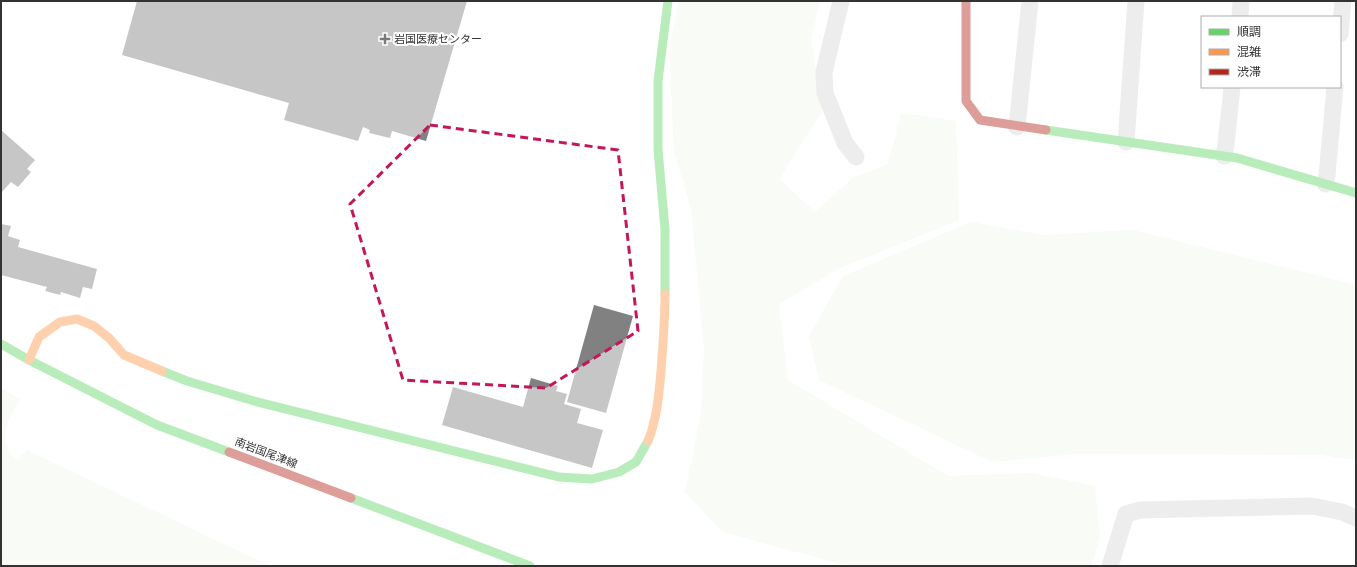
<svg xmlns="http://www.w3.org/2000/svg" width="1357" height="567" font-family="'Fira Sans','Noto Sans JP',sans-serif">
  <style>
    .green { fill: #f1f5ed }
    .building { fill: #818181 }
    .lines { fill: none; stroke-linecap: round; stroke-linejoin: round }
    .path { stroke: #d6d6d6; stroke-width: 2.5; stroke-dasharray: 2 2; stroke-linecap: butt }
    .street { stroke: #d7d7d7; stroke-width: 17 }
    .fast { stroke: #63d668; stroke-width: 9 }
    .slow { stroke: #ff974d; stroke-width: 9 }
    .jam { stroke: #b3261e; stroke-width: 9 }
    .marked { fill: none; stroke: #c2185b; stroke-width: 3; stroke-dasharray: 8 5; stroke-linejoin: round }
    .poi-dot { fill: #7a7a7a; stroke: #fff; stroke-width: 1.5 }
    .labels { text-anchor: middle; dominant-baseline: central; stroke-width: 4; stroke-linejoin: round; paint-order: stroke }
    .poi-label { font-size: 11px; fill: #333; stroke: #fff; text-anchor: start }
    .street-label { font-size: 11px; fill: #333; stroke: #fff }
  </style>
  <rect width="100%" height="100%" fill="#fff"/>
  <path class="green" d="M 679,1 L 820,1 L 811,39 L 822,112 L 779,179 L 815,212 L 853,178 L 888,164 L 901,113 L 956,121 L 959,220 L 842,267 L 779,304 L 788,380 L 948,476 L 1031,473 L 1095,486 L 1100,536 L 1091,566 L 848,566 L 722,532 L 685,492 L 701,412 L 704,349 L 691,208 L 674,152 L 669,49 Z
    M 971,222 L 1044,235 L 1133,230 L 1356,285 L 1356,460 L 1322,455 L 1075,454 L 992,462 L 819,380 L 809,336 L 843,276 Z
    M 3,389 L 20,399 C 12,413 0,431 7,448 C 9,453 14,457 17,460 L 27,450 L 270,566 L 1,566 L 1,393 Z"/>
  <path class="building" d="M 137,1 L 467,1 L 426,141 L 392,131 L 390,138 L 369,133 L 370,130 L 363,127 L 358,141 L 284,120 L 289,103 L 122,55 Z
    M 1,130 L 35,160 L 27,169 L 31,172 L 18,187 L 11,182 L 1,193 Z
    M 1,224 L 11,226 L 8,236 L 20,240 L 18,247 L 97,269 L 92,289 L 83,287 L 80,298 L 61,292 L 60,295 L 45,291 L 47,287 L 1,275 Z
    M 594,305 L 633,316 L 606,413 L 567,402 Z
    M 531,378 L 558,386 L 556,391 L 567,394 L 564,404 L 581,409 L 577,423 L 603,430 L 592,468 L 442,425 L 453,387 L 523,407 Z"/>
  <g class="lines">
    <path class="path" d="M 1,564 L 5,566"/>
    <path class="street" d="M 841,1 L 824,72 L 825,93 L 845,143 L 856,157
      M 1240,17 L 1241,1
      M 1340,34 L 1343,1
      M 1017,127 L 1030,1
      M 1126,142 L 1136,1
      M 1224,156 L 1226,144 L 1232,87
      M 1325,184 L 1327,175 L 1335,87
      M 1110,566 L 1126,514 L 1140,510 L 1312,506 L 1342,512 L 1356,518"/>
    <path class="fast" d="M 1046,130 L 1237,158 L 1356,193
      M 665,294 L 665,230 L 658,149 L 658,81 L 668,1
      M 1,344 L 29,360 L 157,425 L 229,452
      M 162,371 L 187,381 L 254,401 L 559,477 L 592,479 L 619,472 L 636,462 L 648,441
      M 351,498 L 530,566"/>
    <path class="slow" d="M 29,360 L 39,337 L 60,322 L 77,319 L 94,326 L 109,338 L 124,355 L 162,371
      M 648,441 C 657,419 659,394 661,371 C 663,345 665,320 665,294"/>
    <path class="jam" d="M 966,1 L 966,101 L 980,120 L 1046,130
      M 229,452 L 351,498"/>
  </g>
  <path d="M0 0H1357V567H0ZM 430,125 L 618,150 L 638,331 L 546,388 L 403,380 L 350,204 Z" fill="#fff" fill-opacity=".55" fill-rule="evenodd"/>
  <path class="marked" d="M 430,125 L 618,150 L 638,331 L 546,388 L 403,380 L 350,204 Z"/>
  <path class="poi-dot" d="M383 33h4v4h4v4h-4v4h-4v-4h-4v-4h4z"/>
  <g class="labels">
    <g class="poi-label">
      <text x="394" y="39">岩国医療センター</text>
    </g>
    <g class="street-label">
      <text transform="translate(266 453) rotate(21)">南岩国尾津線</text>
    </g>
  </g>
  <rect width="1357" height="567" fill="none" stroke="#333333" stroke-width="4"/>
  <rect x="1201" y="16" width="140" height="72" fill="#ffffff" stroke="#adadad"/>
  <rect x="1209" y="29" width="20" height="6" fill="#63d668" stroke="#adadad"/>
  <text x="1237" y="36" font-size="12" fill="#333333">順調</text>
  <rect x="1209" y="49" width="20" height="6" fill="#ff974d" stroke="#adadad"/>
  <text x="1237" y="56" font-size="12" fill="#333333">混雑</text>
  <rect x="1209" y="69" width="20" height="6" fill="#b3261e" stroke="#adadad"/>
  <text x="1237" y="76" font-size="12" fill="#333333">渋滞</text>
</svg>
